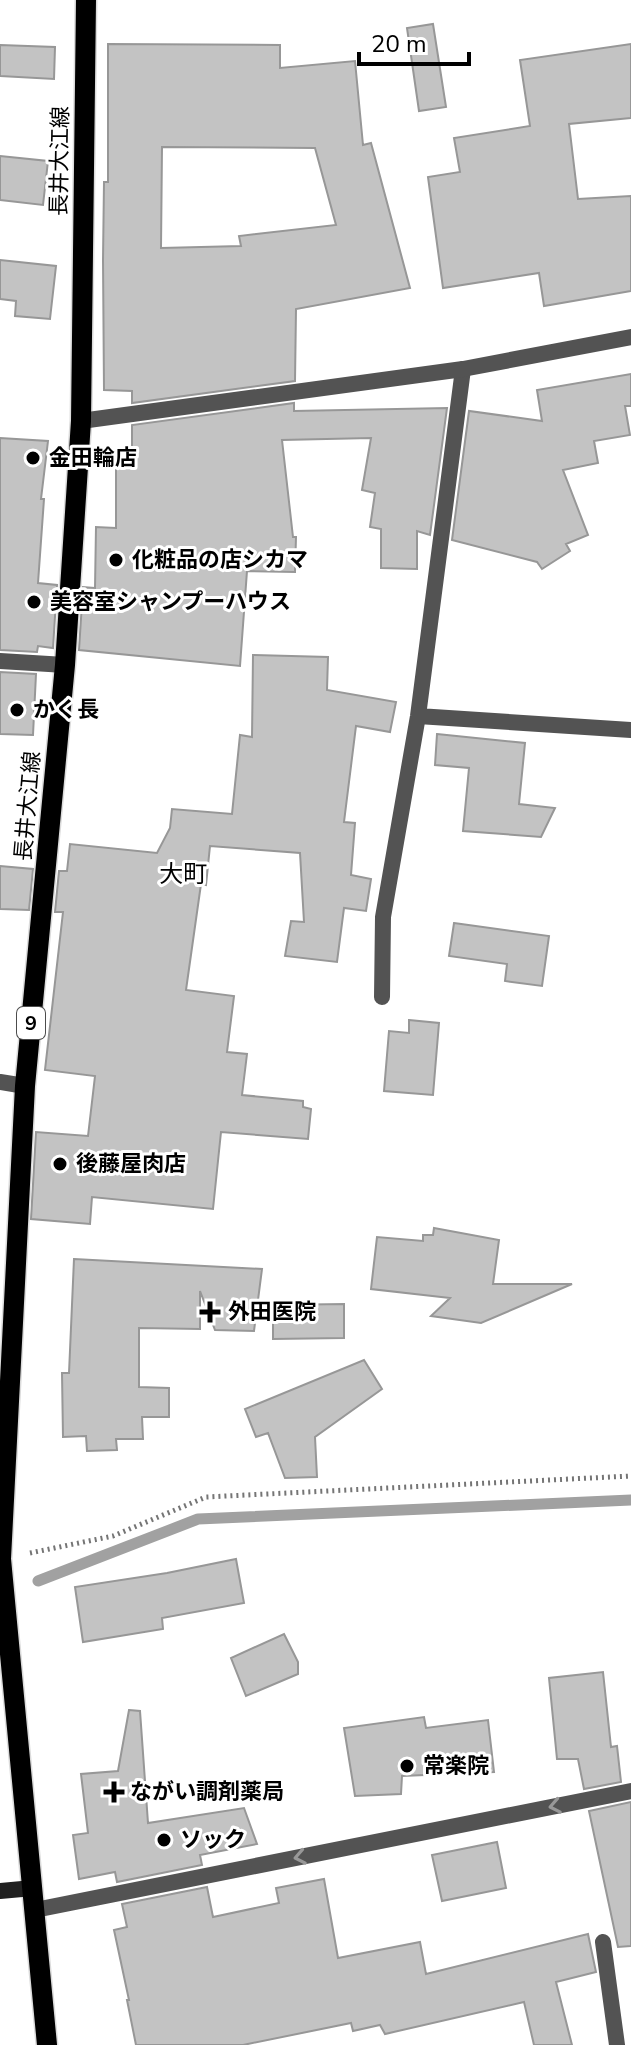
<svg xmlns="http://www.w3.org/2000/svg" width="631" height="2045" font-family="'Nunito Sans','Noto Sans JP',sans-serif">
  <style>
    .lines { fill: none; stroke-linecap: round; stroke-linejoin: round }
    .stream { stroke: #a1a1a1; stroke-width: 11 }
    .building { fill: #c3c3c3; stroke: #979797; stroke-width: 2; fill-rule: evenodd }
    .primary-casing { stroke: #dbdbdb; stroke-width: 23 }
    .path { stroke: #757575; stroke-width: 5; stroke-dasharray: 2 4; stroke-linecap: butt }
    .lane { stroke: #535353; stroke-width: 16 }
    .street { stroke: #535353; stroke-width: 16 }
    .secondary { stroke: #202020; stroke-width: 16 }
    .primary { stroke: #000; stroke-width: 20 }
    .oneway { stroke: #989898 }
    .poi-dot { fill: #000; stroke: #fff; stroke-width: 3 }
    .labels { text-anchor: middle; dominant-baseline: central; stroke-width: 6; stroke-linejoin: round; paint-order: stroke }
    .shield { fill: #fff; stroke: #4c4c4c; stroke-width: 2 }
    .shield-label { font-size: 20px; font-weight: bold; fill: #000 }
    .street-label { font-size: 22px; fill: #000; stroke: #fff }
    .poi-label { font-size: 22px; font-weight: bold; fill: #000; stroke: #fff; text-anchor: start }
    .neighbourhood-label { font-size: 24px; fill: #000; stroke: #fff }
  </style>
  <rect width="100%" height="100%" fill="#fff"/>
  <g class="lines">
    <path class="stream" d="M 38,1581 L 198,1519 L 631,1500"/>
  </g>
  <path class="building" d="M 433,24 L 446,107 L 419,111 L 407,28 Z
    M 108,44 L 280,45 L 280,68 L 355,61 L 363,145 L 371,143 L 410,288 L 296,309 L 295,381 L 132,403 L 132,391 L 104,390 L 103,260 L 104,182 L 108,182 ZM 162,147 L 315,148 L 336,225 L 239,236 L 241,246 L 161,248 Z
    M 631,44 L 631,118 L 569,124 L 578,199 L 631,196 L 631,291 L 544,306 L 539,273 L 443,288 L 428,177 L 460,172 L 454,138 L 530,126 L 520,60 Z
    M 0,45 L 55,47 L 54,79 L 0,76 Z
    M 0,156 L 48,161 L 43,205 L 0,200 Z
    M 0,260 L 56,266 L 50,319 L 15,316 L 16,301 L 0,299 Z
    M 631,374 L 631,406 L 625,406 L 630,435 L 594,441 L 598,463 L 563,470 L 588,535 L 566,544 L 570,551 L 542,569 L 537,562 L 452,540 L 469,411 L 542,421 L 537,390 Z
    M 294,403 L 294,411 L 447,408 L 430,535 L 417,531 L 417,569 L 381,568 L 381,529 L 370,527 L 375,493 L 362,490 L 371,438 L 282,440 L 293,537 L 296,537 L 295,572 L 247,571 L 240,666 L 79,650 L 83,587 L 95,588 L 96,527 L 116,528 L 116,465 L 126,462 L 124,448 L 132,446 L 132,425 Z
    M 0,438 L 48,441 L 41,499 L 44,499 L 38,583 L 57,585 L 53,648 L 38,646 L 37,652 L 0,650 Z
    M 253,655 L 328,657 L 327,690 L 396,702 L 390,732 L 356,726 L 344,822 L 355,823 L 351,875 L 371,879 L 366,911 L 344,908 L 337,962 L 285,956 L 291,921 L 304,922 L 300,853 L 210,846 L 206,885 L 201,884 L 186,990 L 234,996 L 227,1052 L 247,1054 L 242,1095 L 303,1101 L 303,1107 L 311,1109 L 308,1139 L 221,1132 L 213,1209 L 92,1197 L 90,1224 L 31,1219 L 36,1132 L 88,1136 L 95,1076 L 45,1070 L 63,912 L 55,912 L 59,871 L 67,871 L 70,844 L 157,853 L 170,828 L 172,809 L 232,814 L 240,735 L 252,737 Z
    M 0,672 L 36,674 L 33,735 L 0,734 Z
    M 437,734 L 525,743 L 519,804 L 555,808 L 541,837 L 463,831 L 469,768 L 435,765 Z
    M 0,866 L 33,869 L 29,910 L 0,909 Z
    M 454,923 L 549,936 L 542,986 L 505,981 L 507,964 L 449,956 Z
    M 409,1020 L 439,1023 L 433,1095 L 384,1091 L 389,1031 L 409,1033 Z
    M 434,1228 L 499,1240 L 493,1284 L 572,1284 L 481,1323 L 431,1316 L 450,1298 L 371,1289 L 377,1237 L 423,1241 L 423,1235 L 433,1235 Z
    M 74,1259 L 262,1269 L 254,1331 L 215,1330 L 200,1291 L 200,1329 L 139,1328 L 139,1387 L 169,1388 L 169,1417 L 142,1417 L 143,1439 L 116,1439 L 117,1450 L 87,1451 L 86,1436 L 63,1437 L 62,1373 L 69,1373 Z
    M 344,1304 L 344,1338 L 273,1339 L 273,1305 Z
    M 364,1360 L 382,1389 L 315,1437 L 317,1477 L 285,1478 L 268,1433 L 256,1437 L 245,1409 Z
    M 236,1559 L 244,1603 L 162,1618 L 163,1629 L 83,1642 L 75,1587 L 167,1573 Z
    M 284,1634 L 298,1662 L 298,1674 L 246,1696 L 231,1658 Z
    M 603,1672 L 611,1747 L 617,1746 L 621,1782 L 584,1789 L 578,1759 L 557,1759 L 549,1678 Z
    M 129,1710 L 140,1711 L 148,1823 L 244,1808 L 257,1844 L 200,1855 L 202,1865 L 117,1882 L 115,1872 L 79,1879 L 73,1835 L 88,1833 L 81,1774 L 118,1771 Z
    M 424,1717 L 426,1728 L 488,1720 L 494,1772 L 402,1776 L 401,1794 L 355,1796 L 344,1728 Z
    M 631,1802 L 631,1946 L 618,1947 L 589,1811 Z
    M 497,1842 L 506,1888 L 442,1901 L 432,1855 Z
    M 324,1879 L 338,1958 L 420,1942 L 426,1974 L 588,1934 L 596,1972 L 556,1982 L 572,2045 L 534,2045 L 524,2002 L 385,2034 L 380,2025 L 353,2031 L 351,2023 L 243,2045 L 136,2045 L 127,2000 L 129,2000 L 114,1930 L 127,1927 L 122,1904 L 207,1887 L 213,1917 L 279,1903 L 276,1888 Z"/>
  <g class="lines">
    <defs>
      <path id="primary" d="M 47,2045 L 1,1559 L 25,1086 L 65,665 L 81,421 L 86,0"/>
    </defs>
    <use href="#primary" class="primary-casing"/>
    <path class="path" d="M 30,1553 L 113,1536 L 206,1497 L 631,1476"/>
    <path class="lane" d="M 418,716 L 631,730
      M 382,997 L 383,917 L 418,716 L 463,369
      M 35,1910 L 631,1791
      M 603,1942 L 617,2045"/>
    <path class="street" d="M 81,421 L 463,369 L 631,337
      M 0,661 L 65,665
      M 0,1082 L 25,1086"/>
    <path class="secondary" d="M 0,1891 L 33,1888"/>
    <use href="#primary" class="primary"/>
  </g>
  <defs><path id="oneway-chevron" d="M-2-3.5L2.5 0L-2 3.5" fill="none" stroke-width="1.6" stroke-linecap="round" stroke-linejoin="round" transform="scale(2)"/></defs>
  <g class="oneway">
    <use href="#oneway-chevron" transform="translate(555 1806) rotate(169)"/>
    <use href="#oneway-chevron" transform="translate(300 1857) rotate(169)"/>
  </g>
  <g class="poi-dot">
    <circle cx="33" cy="458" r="8"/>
    <circle cx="116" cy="560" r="8"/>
    <circle cx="34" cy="602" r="8"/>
    <circle cx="17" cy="710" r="8"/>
    <circle cx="60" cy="1164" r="8"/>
    <path d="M206 1300h8v8h8v8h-8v8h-8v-8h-8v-8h8z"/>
    <circle cx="407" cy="1766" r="8"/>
    <path d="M110 1780h8v8h8v8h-8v8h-8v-8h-8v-8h8z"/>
    <circle cx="164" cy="1840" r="8"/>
  </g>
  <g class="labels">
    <rect class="shield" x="17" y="1007" width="28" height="32" rx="6"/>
    <g class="shield-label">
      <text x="31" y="1023">9</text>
    </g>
    <g class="street-label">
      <text transform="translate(60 161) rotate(-89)">長井大江線</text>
      <text transform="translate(28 806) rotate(-85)">長井大江線</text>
    </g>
    <g class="poi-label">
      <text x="49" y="458">金田輪店</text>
      <text x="132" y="560">化粧品の店シカマ</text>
      <text x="50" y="602">美容室シャンプーハウス</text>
      <text x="33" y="710">かく長</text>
      <text x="76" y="1164">後藤屋肉店</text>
      <text x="228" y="1312">外田医院</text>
      <text x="423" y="1766">常楽院</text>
      <text x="130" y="1792">ながい調剤薬局</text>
      <text x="180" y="1840">ソック</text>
    </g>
    <g class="neighbourhood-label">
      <text x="183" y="874">大町</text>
    </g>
  </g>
  <path d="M359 52v12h110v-12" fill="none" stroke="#000000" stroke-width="4"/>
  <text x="371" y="52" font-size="24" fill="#000000" stroke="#ffffff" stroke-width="6" paint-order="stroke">20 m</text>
</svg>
